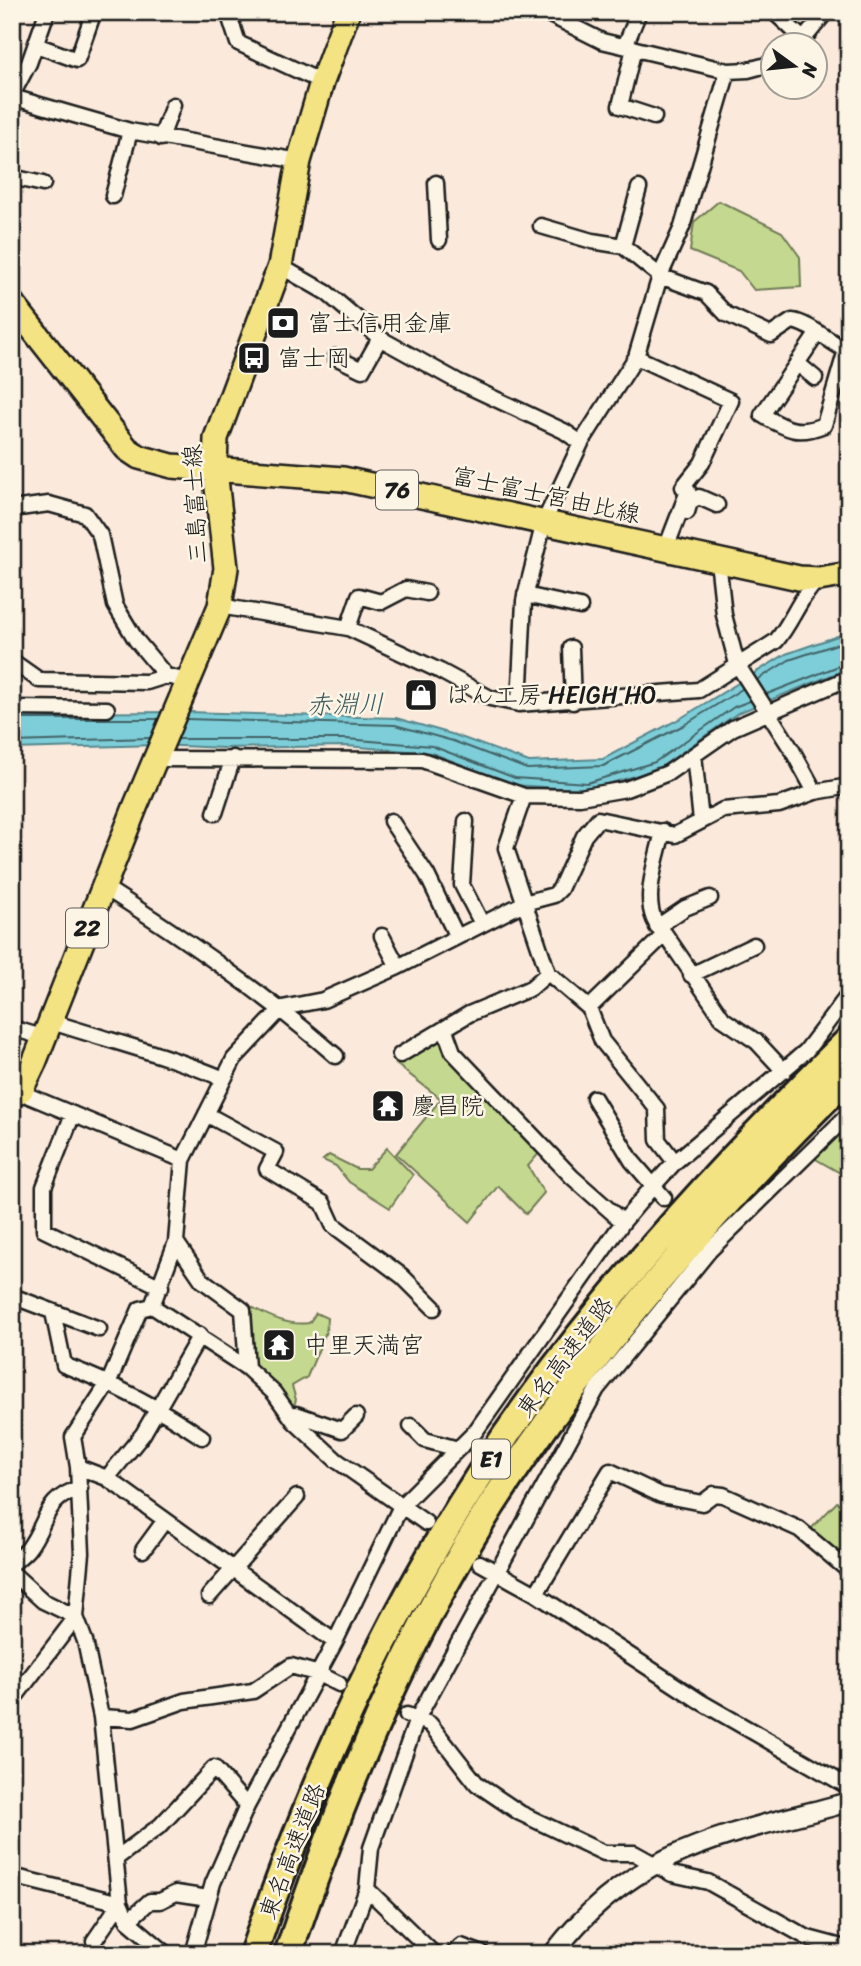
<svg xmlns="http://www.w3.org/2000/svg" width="861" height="1966" font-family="Sriracha,'Klee One',sans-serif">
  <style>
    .green { fill: #c4d98f; stroke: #707a56; stroke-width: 2 }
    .water { fill: #7dced8; stroke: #56878d; stroke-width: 2 }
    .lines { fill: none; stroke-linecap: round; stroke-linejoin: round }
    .shore { stroke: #436367; stroke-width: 2 }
    .minor-tunnel { stroke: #cec0b5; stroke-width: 14; stroke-dasharray: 14 7; stroke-linecap: butt }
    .minor-casing { stroke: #1c1c1c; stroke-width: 19 }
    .tertiary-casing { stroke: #1c1c1c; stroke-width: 23 }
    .primary-casing { stroke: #1c1c1c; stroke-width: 28 }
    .motorway-casing { stroke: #1c1c1c; stroke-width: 32 }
    .minor { stroke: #fcf5e5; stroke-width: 14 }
    .tertiary { stroke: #fcf5e5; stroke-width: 18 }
    .primary { stroke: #f4e382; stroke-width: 23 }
    .motorway { stroke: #f4e382; stroke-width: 26 }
    .labels { text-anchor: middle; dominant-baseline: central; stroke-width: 5; stroke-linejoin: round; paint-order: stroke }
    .shield { fill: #fcf5e5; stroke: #5f5d58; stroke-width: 2 }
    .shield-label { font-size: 23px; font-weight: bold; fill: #1c1c1c }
    .poi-label { font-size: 24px; fill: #1c1c1c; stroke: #fcf5e5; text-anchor: start }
    .street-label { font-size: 24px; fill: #1c1c1c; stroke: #fcf5e5 }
    .water-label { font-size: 26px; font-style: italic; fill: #3e5a5e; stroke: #fcf5e5 }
  </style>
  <rect width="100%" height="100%" fill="#fbe9db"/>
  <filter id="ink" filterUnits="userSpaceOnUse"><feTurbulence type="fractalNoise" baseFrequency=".0143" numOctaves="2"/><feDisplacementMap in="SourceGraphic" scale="14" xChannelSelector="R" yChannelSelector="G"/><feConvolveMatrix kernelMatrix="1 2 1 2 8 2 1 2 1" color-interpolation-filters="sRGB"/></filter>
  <g filter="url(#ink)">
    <path class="green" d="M 719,201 L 782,232 L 800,257 L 801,287 L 754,290 L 739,271 L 690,251 L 694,222 Z
      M 443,1035 L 541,1151 L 528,1166 L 544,1193 L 526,1214 L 498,1186 L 470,1222 L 396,1154 L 441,1099 L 396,1064 Z
      M 849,1107 L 849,1178 L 807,1154 Z
      M 387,1148 L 413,1175 L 390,1208 L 349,1182 L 336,1166 L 323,1160 L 329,1155 L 357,1169 L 368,1169 Z
      M 252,1307 C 270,1317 289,1326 309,1323 L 316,1313 L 327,1318 L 326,1332 L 307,1377 L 292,1386 L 296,1400 L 292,1410 L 250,1367 L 243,1312 Z
      M 837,1502 L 849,1511 L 849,1571 L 805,1535 Z"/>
    <path class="water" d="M 849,632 L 849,668 L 738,713 L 658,769 L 588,790 L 514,785 L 432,753 L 346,746 L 224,748 L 158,745 L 12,749 L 12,713 L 187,712 L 396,718 L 455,735 L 529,762 L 603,759 L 681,718 L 786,654 Z"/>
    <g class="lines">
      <path class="shore" d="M 757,680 L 789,660 L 849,640
        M 767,694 L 849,662
        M 12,719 L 158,719
        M 186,719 L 395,725 L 453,741 L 527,769 L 603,766 L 684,725 L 742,689
        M 178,739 L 346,739 L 432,746 L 515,778 L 587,783 L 655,762 L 734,707 L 750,701
        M 12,742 L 150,738"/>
      <path class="minor-tunnel" d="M 339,1684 L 407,1715"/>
      <defs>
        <path id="minor" d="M 228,12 L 238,43 L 322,82
          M 544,12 L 602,41 L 728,71 L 748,70 L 774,63
          M 774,12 L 804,40
          M 36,45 L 77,60 L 91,20
          M 625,46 L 639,12
          M 798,46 L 826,12
          M 634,48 L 620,106 L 654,117
          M 12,95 L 29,63 L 47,12
          M 12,97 L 130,131 L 299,161
          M 161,138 L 173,105
          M 12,177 L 43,184
          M 436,183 L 439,240
          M 113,196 L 130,131
          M 541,226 L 592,241 L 623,246 L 660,276 L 706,293 L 726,314 L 771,335 L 792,321 C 809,323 831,343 849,352
          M 623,246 L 639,188
          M 280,266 L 327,293 L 381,339 L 457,381 L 564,431 L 581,443
          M 817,334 L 762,415 C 787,429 797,436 824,425 L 846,350
          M 335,357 L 362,370 L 380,338
          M 636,357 L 731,401 L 702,463 L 683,487 L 688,491 L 666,548
          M 797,363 L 815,378
          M 849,495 L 849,498
          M 12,509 L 49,504 L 85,514 L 100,535 L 115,605 L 136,640 L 166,676 L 188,681
          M 687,512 L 690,502 L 699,497 L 717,505
          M 718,560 L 724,615 L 737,664 L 792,750 L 815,792
          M 525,595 L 580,607
          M 220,606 L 348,628 L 440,671 L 490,698 L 519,704 L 699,690 L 776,641 C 793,621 799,597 819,579
          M 348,628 L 359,596 L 381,602 L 406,589 L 427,593
          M 571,648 L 573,702
          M 12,661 L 39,680 L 147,682 L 166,676
          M 519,704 L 524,601 L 544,522 L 581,443 L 636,357 L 660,276 L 682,227 L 728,71
          M 12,708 L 107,709
          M 694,755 L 701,821
          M 155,759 L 422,760 L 524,796 L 580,797 L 626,789 L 668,773 L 733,728 L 849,678
          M 524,796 L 506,848 L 548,973 L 589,1008 L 602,1041 L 657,1109 L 658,1140 L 675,1162
          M 215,813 L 233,758
          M 391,821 L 427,875 L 457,937
          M 466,821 L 462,885 L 482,924
          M 663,831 C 657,861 636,910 665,934 L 723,1019 L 757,1042 L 784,1071
          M 104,887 C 185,939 264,993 336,1056
          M 657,927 L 685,908 L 710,898
          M 382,936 L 398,967
          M 691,975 L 754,945
          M 589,1008 L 665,934
          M 49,1021 C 107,1040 168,1055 224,1079
          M 12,1028 L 42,1037
          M 445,1030 L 453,1052 L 572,1177 L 623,1222
          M 400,1055 L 469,1014 L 531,988 L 548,973
          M 21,1090 L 29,1096 L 183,1160
          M 594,1098 L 632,1161 L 664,1198
          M 73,1114 L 44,1187 L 44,1230 L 161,1287
          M 206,1114 L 276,1152 L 267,1169 L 323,1203 L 333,1225 L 402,1276 L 434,1308
          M 176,1242 L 202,1280 L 243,1310 L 247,1368
          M 12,1296 L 99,1329
          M 152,1306 L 176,1242 L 183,1160 L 234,1059 L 282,1008 L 323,1000 L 398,967 L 524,903 L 554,895 L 560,889 L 584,836 L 598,819 L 675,835 L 723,810 L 779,805 L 815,792 L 849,786
          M 53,1312 L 64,1365 C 114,1384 158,1407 202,1437
          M 291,1417 L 296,1414 L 342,1430 L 356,1416
          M 411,1426 L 425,1440 L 458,1449
          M 78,1467 L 107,1478 L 335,1642
          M 107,1478 L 143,1434 L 200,1335
          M 143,1550 L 165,1520
          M 480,1563 L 536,1594 L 701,1702 L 849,1787
          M 12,1564 C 17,1559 24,1554 28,1549 C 48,1523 43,1499 80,1488
          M 12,1573 L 43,1601 L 76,1617
          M 536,1594 L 610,1471 L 661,1495 L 702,1503 L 714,1494 L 723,1495 L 799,1529 L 849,1571
          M 209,1596 L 297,1497
          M 12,1701 L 76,1617
          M 407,1715 L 430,1724 L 477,1784 L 520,1813 L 604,1853 L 634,1853 L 672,1874 L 708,1882 L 808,1938 L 849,1949
          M 101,1717 L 133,1719 L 184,1701 L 253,1691 L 291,1666 L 319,1674 L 339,1684
          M 118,1857 L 161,1825 L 214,1768 L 247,1806
          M 12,1876 L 120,1903
          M 367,1889 L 434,1954
          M 128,1921 L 150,1901 L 160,1901 L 176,1893 L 208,1898
          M 94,1941 L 120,1903
          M 167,1954 L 128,1921 L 120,1903 L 101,1717 L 85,1641 L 76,1617 L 82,1553 L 78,1467 L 73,1437 L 109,1382 L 140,1309 L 152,1306 L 247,1368 L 274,1393 L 294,1421 L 336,1460 L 426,1523
          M 193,1954 L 213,1883 L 247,1806 L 335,1642 L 401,1506 L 475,1432 L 623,1222 L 654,1185 L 675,1162 L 806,1051 L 849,994
          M 343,1954 L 367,1889 L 371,1848 L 417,1719 L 597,1389 L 709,1251 L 849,1114
          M 453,1954 L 461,1946 L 483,1954"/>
        <path id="tertiary" d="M 553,1954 C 633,1847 728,1835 849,1802"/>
        <path id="primary" d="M 12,303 L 127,449 L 139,457 L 172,466 L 343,479 L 799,578 L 819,579 L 849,574
          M 12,1096 L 21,1090 L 34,1063 L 136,805 L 220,606 L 226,568 L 215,470 L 216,438 L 280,266 L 299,161 L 322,82 L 348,12"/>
        <path id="motorway" d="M 253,1954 C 319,1758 409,1569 530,1401 C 624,1271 734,1153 849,1040
          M 288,1954 C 344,1789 411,1625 508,1480 C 607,1332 722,1200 849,1076"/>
      </defs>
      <use href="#minor" class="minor-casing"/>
      <use href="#tertiary" class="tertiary-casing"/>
      <use href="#primary" class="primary-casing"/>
      <use href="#motorway" class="motorway-casing"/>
      <use href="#minor" class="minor"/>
      <use href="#tertiary" class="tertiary"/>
      <use href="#primary" class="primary"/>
      <use href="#motorway" class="motorway"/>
    </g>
  </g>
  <defs>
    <symbol id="bank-square" viewBox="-11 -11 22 22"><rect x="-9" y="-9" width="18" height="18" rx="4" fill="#1c1c1c" stroke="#fcf5e5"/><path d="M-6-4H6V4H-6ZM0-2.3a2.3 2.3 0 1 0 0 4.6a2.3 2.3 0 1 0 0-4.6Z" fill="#fff"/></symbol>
    <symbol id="bus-square" viewBox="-11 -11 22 22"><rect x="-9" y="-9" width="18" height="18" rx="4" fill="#1c1c1c" stroke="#fcf5e5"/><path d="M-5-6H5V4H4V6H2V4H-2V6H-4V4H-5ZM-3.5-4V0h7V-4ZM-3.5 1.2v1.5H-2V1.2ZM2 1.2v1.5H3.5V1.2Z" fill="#fff"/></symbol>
    <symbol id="shop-square" viewBox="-11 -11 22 22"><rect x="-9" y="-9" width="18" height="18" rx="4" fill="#1c1c1c" stroke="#fcf5e5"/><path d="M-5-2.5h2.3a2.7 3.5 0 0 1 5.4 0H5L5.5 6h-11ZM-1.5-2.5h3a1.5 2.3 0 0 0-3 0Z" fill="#fff"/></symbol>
    <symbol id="temple-square" viewBox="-11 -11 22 22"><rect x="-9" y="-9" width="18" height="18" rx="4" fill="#1c1c1c" stroke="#fcf5e5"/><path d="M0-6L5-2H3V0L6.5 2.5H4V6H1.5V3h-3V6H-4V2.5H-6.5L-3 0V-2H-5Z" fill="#fff"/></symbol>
  </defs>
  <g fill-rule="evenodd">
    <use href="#bank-square" x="264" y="304" width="38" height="38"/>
    <use href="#bus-square" x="235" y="339" width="38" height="38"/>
    <use href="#shop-square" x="402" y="676" width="38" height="38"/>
    <use href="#temple-square" x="369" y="1087" width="38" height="38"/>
    <use href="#temple-square" x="260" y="1326" width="38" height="38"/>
  </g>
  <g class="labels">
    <g class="shield">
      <rect x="376" y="470.5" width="42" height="39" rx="5"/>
      <rect x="66" y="908.5" width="42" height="39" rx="5"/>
      <rect x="472" y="1439.5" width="38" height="39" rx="5"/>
    </g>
    <g class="shield-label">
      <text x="397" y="490">76</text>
      <text x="87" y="928">22</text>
      <text x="491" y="1459">E1</text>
    </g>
    <g class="poi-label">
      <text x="308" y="323">富士信用金庫</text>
      <text x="278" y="358">富士岡</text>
      <text x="446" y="695">ぱん工房 HEIGH HO</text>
      <text x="412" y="1106">慶昌院</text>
      <text x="304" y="1345">中里天満宮</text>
    </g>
    <g class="street-label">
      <text transform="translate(546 495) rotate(12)">富士富士宮由比線</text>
      <text transform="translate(195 504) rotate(-93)">三島富士線</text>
      <text transform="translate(565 1357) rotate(-53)">東名高速道路</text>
      <text transform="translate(292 1851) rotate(-69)">東名高速道路</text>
    </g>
    <g class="water-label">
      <text transform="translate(345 704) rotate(-1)">赤淵川</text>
    </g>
  </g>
  <rect width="861" height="1966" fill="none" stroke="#fcf5e5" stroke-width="42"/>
  <rect x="21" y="21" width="819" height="1924" fill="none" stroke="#1c1c1c" stroke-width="2.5" filter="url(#ink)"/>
  <g transform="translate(794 66) rotate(105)"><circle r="33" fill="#fcf5e5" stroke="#a29e95" stroke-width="2"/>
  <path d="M0-5L12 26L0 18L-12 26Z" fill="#1c1c1c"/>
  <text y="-10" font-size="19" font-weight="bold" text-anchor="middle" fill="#1c1c1c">N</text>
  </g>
</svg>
